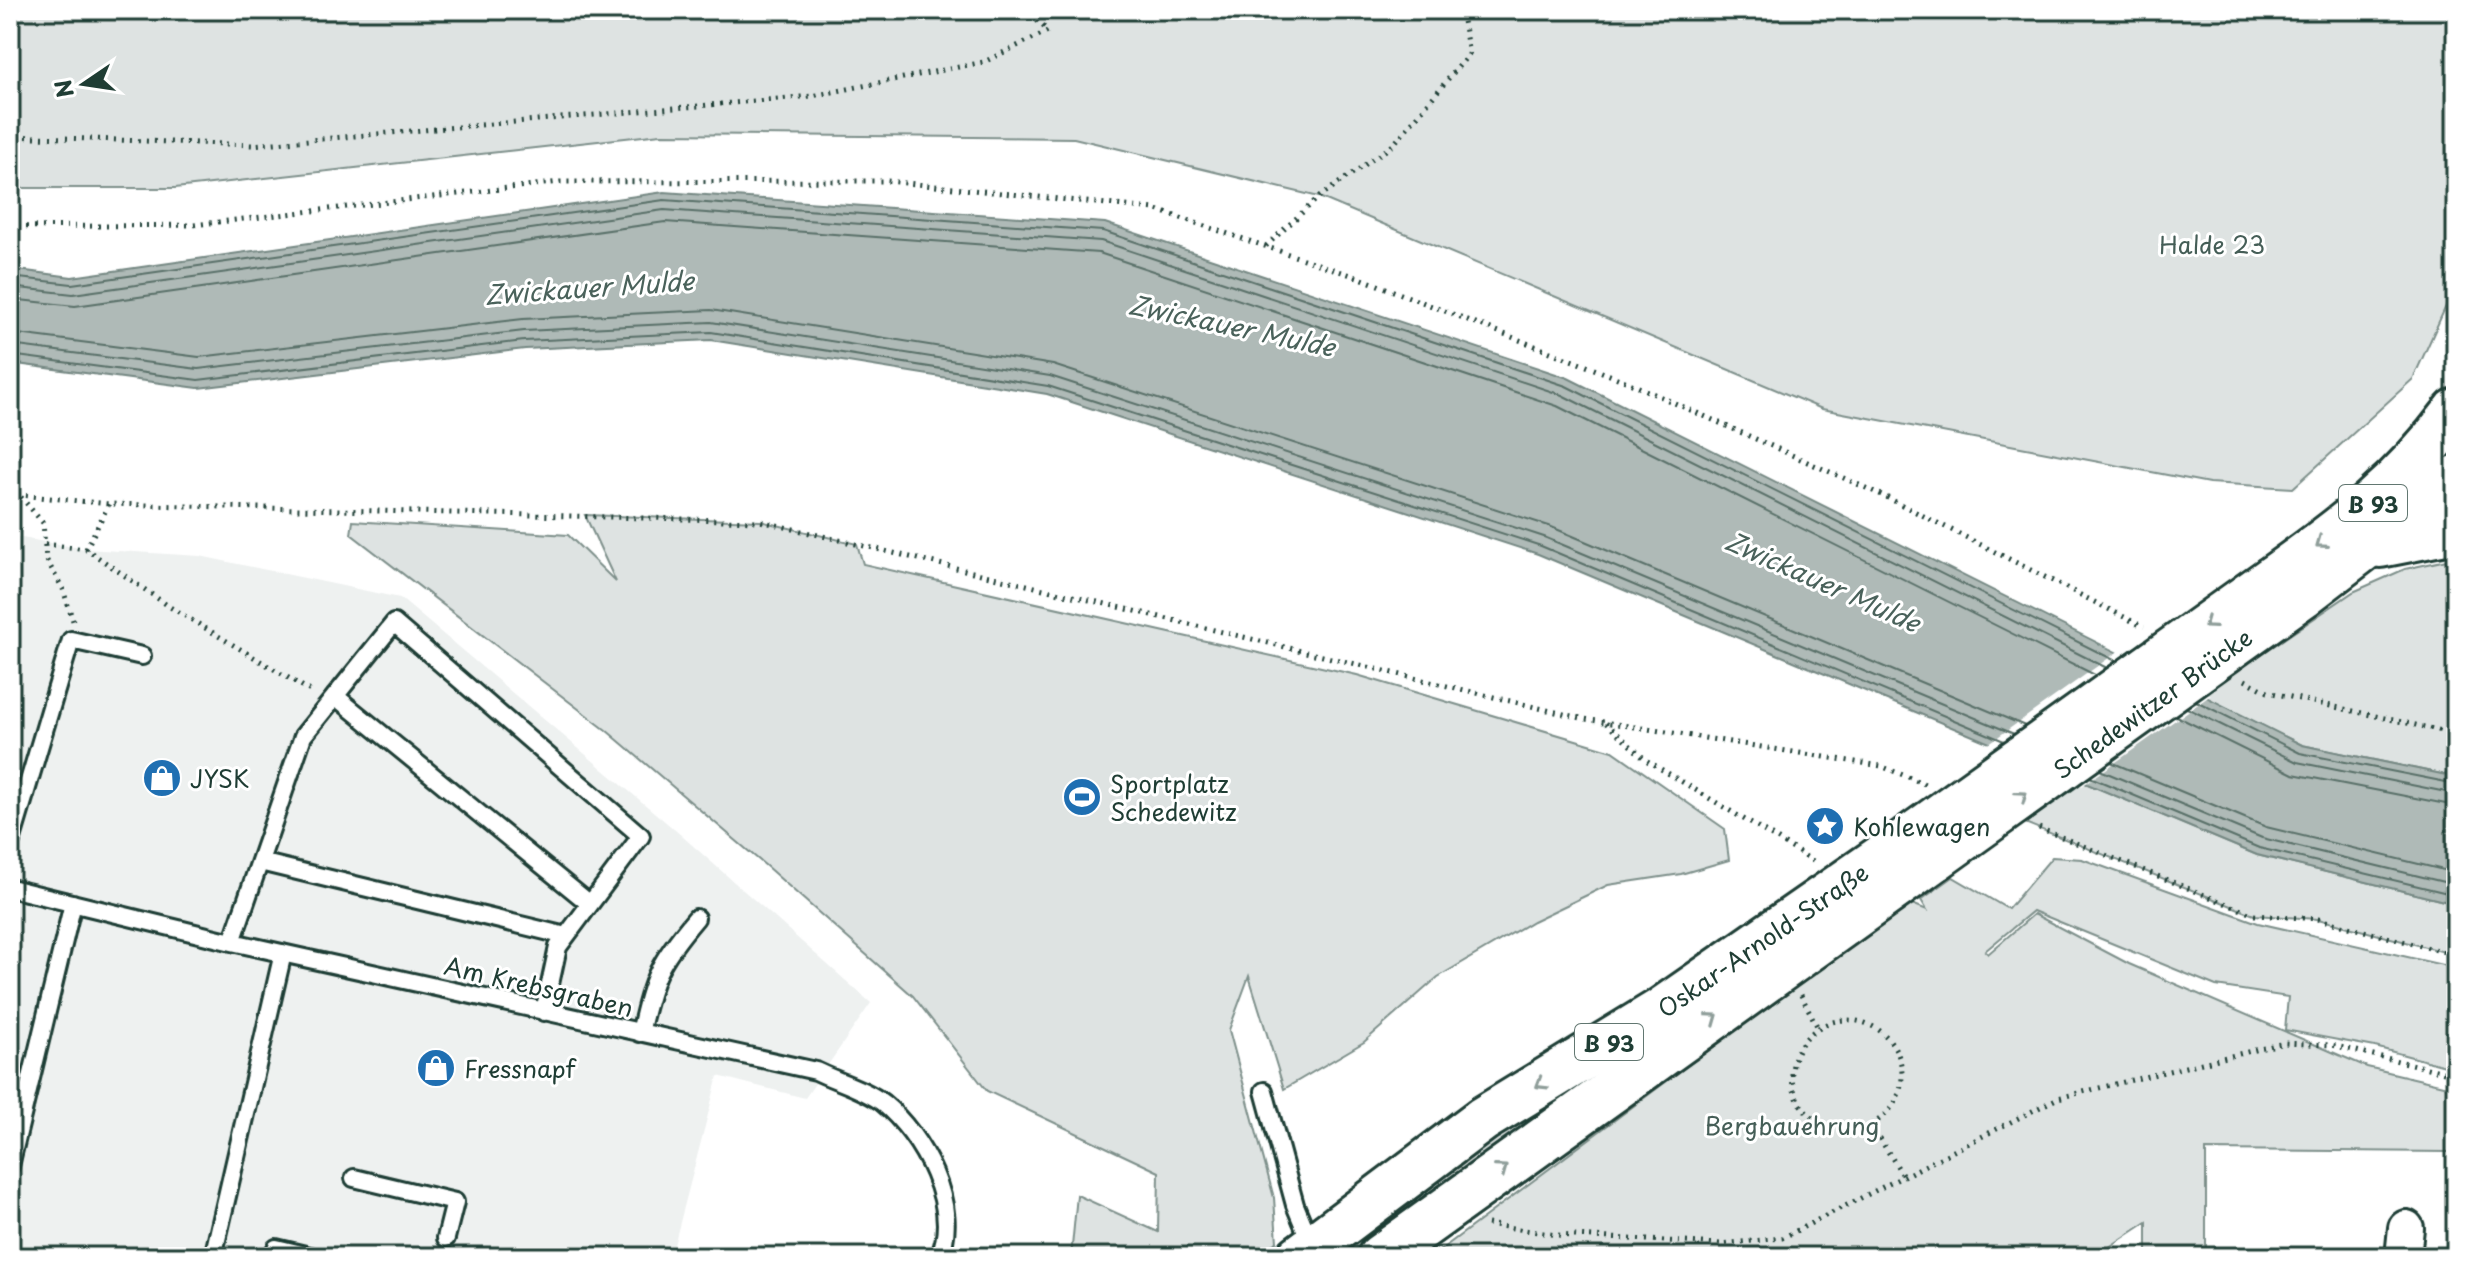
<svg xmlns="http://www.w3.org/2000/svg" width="2466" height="1267" font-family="'Playpen Sans',sans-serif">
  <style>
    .built { fill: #eef1f0 }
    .green { fill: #dee3e2; stroke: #7e908b; stroke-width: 2 }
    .water { fill: #afbab7; stroke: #758883; stroke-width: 2 }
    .pier { fill: #fff }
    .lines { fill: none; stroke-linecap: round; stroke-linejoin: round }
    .shore { stroke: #596f68; stroke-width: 2 }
    .lane-casing { stroke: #1f3d34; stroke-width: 22 }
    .street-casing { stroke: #1f3d34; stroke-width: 40 }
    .primary-casing { stroke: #1f3d34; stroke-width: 50 }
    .path { stroke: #1f3d34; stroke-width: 5; stroke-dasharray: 2 6; stroke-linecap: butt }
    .lane { stroke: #fff; stroke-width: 16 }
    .street { stroke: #fff; stroke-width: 34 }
    .primary { stroke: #fff; stroke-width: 44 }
    .primary-bridge-casing { stroke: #1f3d34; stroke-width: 50; stroke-linecap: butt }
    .primary-bridge { stroke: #fff; stroke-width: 44 }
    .oneway { stroke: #8f9e9a }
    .labels { text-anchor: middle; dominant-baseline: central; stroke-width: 6; stroke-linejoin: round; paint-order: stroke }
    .shield { fill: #fff; stroke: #627771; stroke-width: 2 }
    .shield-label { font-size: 22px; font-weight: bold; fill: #1f3d34 }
    .park-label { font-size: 24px; fill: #455e57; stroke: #fff }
    .street-label { font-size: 24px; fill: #1f3d34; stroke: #fff }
    .poi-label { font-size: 24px; fill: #1f3d34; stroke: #fff; text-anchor: start }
    .water-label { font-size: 26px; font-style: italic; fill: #4a625b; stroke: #fff }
  </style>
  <rect width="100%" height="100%" fill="#fff"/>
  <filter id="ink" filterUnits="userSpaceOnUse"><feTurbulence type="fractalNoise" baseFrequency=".0125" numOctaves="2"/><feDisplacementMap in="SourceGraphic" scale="16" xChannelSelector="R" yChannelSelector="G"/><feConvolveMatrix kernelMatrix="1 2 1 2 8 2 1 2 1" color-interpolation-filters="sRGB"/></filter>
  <g filter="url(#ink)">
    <path class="built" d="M 10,536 L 86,549 L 200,556 L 400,598 L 674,829 L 871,1003 L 805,1098 L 718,1076 L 671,1257 L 10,1257 Z"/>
    <path class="green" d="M 10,10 L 2456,10 L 2456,284 L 2413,379 L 2293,488 L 2209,483 L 1822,409 L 1319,197 L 1074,138 L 661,134 L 175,188 L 10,188 Z
      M 585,515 L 760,521 L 857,544 L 863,564 L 1357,675 L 1613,751 L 1725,829 L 1729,860 L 1681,874 L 1608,885 L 1533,921 L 1438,977 L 1364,1042 L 1284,1089 L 1249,976 L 1229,1030 L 1274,1198 L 1277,1242 L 1249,1257 L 1071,1257 L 1077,1195 L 1158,1232 L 1159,1172 L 987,1091 L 913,996 L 766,866 L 606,730 L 351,534 L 353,521 L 568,535 L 616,582 Z
      M 2456,558 L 2456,777 L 2302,745 L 2201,695 L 2353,592 L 2405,569 Z
      M 2078,780 L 2257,855 L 2456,904 L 2456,955 L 2318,919 L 2254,915 L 2020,821 Z
      M 2052,857 L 2082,859 L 2258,923 L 2456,968 L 2456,1069 L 2375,1047 L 2285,1030 L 2288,997 L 2216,986 L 2033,911 L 1985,951 L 1988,954 L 2034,914 L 2129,964 L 2367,1067 L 2456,1088 L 2456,1157 L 2450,1152 L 2206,1150 L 2206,1257 L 2147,1257 L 2147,1222 L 2094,1257 L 1431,1257 L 1907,902 L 1927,910 L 1921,900 L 1953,877 L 2008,909 Z
      M 1574,1086 L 1577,1091 L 1357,1257 L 1330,1257 L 1429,1179 Z"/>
    <path class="water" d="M 664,192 L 1105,223 L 1568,378 L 2302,745 L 2456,777 L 2456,904 L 2257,855 L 1538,554 L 1047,394 L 711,340 L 525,349 L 198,388 L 10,363 L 10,269 L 72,277 Z"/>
    <path class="pier" d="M 2120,650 L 2211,695 L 2082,786 L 1985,746 Z"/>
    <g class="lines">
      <path class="shore" d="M 10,277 L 72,284 L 664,200 L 1103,231 L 1566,386 L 2116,661
        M 10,287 L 73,294 L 664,210 L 1101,241 L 1562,395 L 2107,668
        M 10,299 L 75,306 L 665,222 L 1099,253 L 1557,406 L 2095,675
        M 10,333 L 199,357 L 523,319 L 711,310 L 1053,365 L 1549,526 L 2025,726
        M 10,345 L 198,369 L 524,331 L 711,322 L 1050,376 L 1544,537 L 2014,734
        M 10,355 L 198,380 L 524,341 L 711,332 L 1048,386 L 1541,546 L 2004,741
        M 2196,701 L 2300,753 L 2456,784
        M 2187,708 L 2297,762 L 2456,794
        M 2176,716 L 2293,774 L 2456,806
        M 2111,762 L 2266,827 L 2456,873
        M 2100,770 L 2262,838 L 2456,885
        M 2090,777 L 2259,848 L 2456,895"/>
      <defs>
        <path id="lane" d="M 335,696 L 590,904
          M 10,845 L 71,640 L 142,656
          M 260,862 L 566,936
          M 10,888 L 232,942 L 816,1071 C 836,1081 865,1089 883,1103 C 922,1135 962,1207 939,1257
          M 232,942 L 303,736 L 394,623 L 641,836 L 558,947 L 544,1012
          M 640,1033 C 653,976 658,963 696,918
          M 1264,1091 L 1295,1205 L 1312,1246
          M 10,1166 L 73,903
          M 354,1178 L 455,1202 L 446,1238
          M 213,1257 L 283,953
          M 273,1257 L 276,1248 L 314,1257"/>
        <path id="street" d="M 2403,1257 L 2406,1228"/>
        <g id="primary">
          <path d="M 2380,545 L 2456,530"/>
          <path d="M 2273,578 C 2347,525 2401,485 2456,411"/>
          <path d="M 2303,595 L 2456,478"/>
          <path id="s1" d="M 1299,1257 L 1483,1119 L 1660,1011 L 1908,839"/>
          <path d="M 1380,1257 L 1936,858"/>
        </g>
      </defs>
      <use href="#lane" class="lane-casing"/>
      <use href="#street" class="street-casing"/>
      <use href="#primary" class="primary-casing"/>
      <path class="path" d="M 1928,10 L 1955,18 L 1969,10
        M 10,136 L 252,145 L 812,96 L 984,62 L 1048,31 L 1026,10
        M 10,227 L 193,225 L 560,182 L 887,181 L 1154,209 L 1360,278 L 1625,381 L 1884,496 L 2144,627
        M 1266,246 L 1319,197 L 1393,145 L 1469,54 L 1461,10
        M 10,494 L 109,504 L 760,521 L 1585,719 L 1881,766 L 1925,784
        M 21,497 L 43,523 L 46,559 L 63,589 L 73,621
        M 45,544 L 86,549 L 170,607 L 312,692
        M 86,549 L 109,504
        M 2245,680 L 2268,692 L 2456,734
        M 1606,723 L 1646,760 L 1813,861
        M 2039,828 L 2254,915 L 2318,919 L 2456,955
        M 1801,995 L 1818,1028
        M1792 1075a55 55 0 1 1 110 0a55 55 0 1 1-110 0Z
        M 1871,1125 L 1904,1177
        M 1487,1224 L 1556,1235 L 1721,1244 L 1782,1238 L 2058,1098 L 2284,1043 L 2332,1045 L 2456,1075"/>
      <use href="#lane" class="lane"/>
      <use href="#street" class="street"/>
      <use href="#primary" class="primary"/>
      <defs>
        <g id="primary-bridge">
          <path d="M 1908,839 L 2273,578"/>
          <path id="s2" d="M 1936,858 L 2303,595"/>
        </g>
      </defs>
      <use href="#primary-bridge" class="primary-bridge-casing"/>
      <use href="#primary-bridge" class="primary-bridge"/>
    </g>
    <defs><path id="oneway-chevron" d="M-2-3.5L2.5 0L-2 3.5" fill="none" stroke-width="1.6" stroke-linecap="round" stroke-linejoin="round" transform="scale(2)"/></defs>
    <g class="oneway">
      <use href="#oneway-chevron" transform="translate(2321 543) rotate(144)"/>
      <use href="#oneway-chevron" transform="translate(2209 624) rotate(144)"/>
      <use href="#oneway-chevron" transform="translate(2022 796) rotate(-36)"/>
      <use href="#oneway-chevron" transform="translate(1713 1018) rotate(-36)"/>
      <use href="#oneway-chevron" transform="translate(1541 1084) rotate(148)"/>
      <use href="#oneway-chevron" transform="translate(1502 1169) rotate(-36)"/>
    </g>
  </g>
  <defs>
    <symbol id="shop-disc" viewBox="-11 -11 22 22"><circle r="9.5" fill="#1f6fb2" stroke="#fff"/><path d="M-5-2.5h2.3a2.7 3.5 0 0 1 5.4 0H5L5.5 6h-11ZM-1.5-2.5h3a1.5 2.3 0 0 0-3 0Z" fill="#fff"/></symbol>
    <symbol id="stadium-disc" viewBox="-11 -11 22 22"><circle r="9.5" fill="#1f6fb2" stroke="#fff"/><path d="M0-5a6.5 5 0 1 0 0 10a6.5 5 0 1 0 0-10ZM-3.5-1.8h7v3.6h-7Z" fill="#fff"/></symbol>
    <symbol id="sight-disc" viewBox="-11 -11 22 22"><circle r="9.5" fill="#1f6fb2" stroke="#fff"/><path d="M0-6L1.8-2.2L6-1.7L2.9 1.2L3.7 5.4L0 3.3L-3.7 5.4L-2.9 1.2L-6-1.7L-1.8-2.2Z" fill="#fff"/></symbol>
  </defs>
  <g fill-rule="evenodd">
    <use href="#shop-disc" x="140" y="756" width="44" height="44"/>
    <use href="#stadium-disc" x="1060" y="775" width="44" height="44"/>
    <use href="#sight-disc" x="1803" y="804" width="44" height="44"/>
    <use href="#shop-disc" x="414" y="1046" width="44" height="44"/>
  </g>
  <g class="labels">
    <g class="shield">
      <rect x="2339" y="485" width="68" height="36" rx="6"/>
      <rect x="1575" y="1024" width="68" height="36" rx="6"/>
    </g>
    <g class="shield-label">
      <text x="2373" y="503">B 93</text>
      <text x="1609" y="1042">B 93</text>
    </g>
    <g class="park-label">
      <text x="2212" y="244">Halde 23</text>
      <text x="1792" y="1125">Bergbauehrung</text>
    </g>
    <g class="street-label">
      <text stroke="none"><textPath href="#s2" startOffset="266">Schedewitzer Brücke</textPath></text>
      <text stroke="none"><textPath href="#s1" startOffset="562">Oskar-Arnold-Straße</textPath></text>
      <text transform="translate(539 986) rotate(13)">Am Krebsgraben</text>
    </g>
    <g class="poi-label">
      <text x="190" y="778">JYSK</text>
      <text x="1110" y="783">Sportplatz<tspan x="1110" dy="28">Schedewitz</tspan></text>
      <text x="1853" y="826">Kohlewagen</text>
      <text x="464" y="1068">Fressnapf</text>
    </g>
    <g class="water-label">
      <text transform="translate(589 287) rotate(-4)">Zwickauer Mulde</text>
      <text transform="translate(1232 325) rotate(12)">Zwickauer Mulde</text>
      <text transform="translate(1823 581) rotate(24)">Zwickauer Mulde</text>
    </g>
  </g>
  <rect width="2466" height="1267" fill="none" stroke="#fff" stroke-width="40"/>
  <rect x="20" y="20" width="2426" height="1227" fill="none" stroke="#1f3d34" stroke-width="3" filter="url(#ink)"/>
  <g transform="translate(84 84) rotate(257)" stroke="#ffffff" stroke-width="6" paint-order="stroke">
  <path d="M0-6L14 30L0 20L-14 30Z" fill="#1f3d34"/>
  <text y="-12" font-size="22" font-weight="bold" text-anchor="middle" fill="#1f3d34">N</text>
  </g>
</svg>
